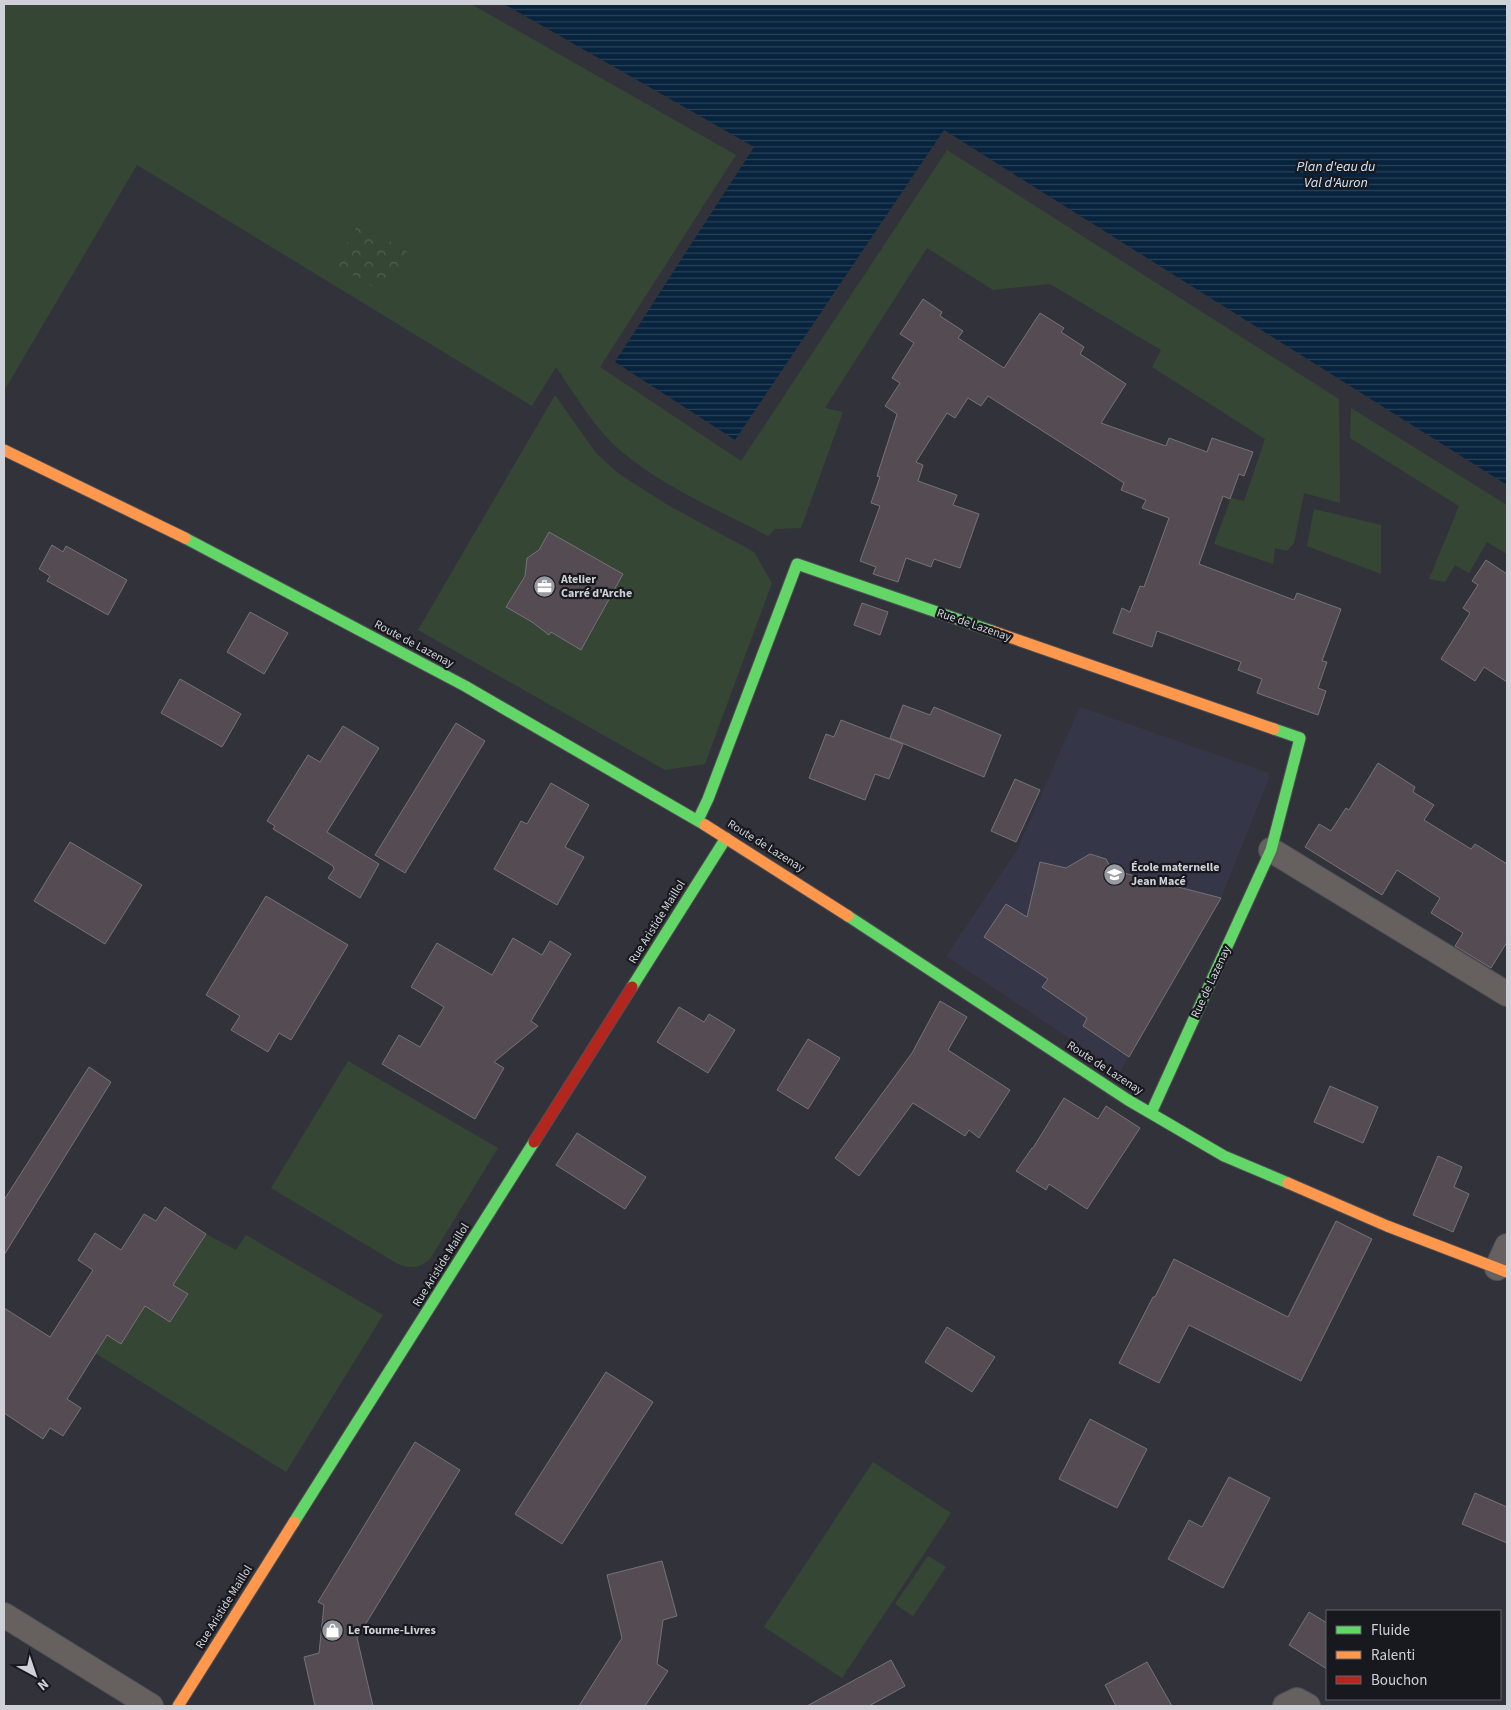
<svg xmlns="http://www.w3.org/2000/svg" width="1511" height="1710" font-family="'Source Sans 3',sans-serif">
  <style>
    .built { fill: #353748 }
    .grass { fill: #354734; fill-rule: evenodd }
    .park { fill: url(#park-crowns) }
    .water { fill: url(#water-rules) }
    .building { fill: #544c52; stroke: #767377 }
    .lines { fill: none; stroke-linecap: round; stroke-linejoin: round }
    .street-casing { stroke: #4f5056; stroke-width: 26 }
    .fast-casing { stroke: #4f5056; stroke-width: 13 }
    .slow-casing { stroke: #4f5056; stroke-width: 13 }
    .jam-casing { stroke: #4f5056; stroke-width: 13 }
    .street { stroke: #66615f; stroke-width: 24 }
    .fast { stroke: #63d668; stroke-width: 11 }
    .slow { stroke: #ff974d; stroke-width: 11 }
    .jam { stroke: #b3261e; stroke-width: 11 }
    .labels { text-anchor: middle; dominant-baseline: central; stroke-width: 4.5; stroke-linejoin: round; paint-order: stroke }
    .poi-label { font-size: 12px; font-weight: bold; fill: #cfd1d8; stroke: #18191e; text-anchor: start }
    .street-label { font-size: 12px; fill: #cfd1d8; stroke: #18191e }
    .water-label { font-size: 14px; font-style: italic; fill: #cfe3fa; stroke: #18191e }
  </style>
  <defs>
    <pattern id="park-crowns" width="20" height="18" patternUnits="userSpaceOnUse" patternTransform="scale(1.25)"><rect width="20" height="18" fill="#354734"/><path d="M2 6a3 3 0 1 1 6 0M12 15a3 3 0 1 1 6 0" fill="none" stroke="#516051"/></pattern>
    <pattern id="water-rules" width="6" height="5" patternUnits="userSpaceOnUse" patternTransform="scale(1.25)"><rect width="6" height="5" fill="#07233d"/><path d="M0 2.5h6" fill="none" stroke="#2a4258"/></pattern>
  </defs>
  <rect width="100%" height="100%" fill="#32333a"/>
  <path class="built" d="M 1080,707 L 1269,773 L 1268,781 L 1221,898 L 1120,1072 L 946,956 L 1017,850 Z"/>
  <path class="grass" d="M 4,4 L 471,4 L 736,155 L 600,367 L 741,461 L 947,150 L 1339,399 L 1340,503 L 1304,493 L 1294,543 L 1287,551 L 1275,548 L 1273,564 L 1214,544 L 1231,498 L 1244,501 L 1265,439 L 1152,367 L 1161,350 L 1050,284 L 993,290 L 927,248 L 825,408 L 843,412 L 801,528 L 775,529 L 768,536 C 719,510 665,488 622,452 C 595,429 576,396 556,367 L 532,406 L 137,165 L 4,391 Z
    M 555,395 L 596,453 L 618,473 L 666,504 L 754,552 L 772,583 L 705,764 L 665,770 L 418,630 ZM 549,532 L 579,549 L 591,562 L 595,558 L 623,574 L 606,605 L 597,616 L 599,620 L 581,650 L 551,632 L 549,635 L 532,622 L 506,607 L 524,576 L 528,578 L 527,557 L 530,555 L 535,557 Z
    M 1351,408 L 1507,505 L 1507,554 L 1487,542 L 1469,573 L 1455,565 L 1445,582 L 1429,579 L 1459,506 L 1350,438 Z
    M 1314,509 L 1381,525 L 1381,574 L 1307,546 Z
    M 348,1061 L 498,1148 L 430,1259 C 420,1268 411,1269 398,1264 L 271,1188 Z
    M 206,1234 L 236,1250 L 246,1235 L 383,1315 L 286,1472 L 84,1346 L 99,1348 L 107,1335 L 121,1344 L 145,1306 L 171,1322 L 188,1294 L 173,1285 Z
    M 873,1462 L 951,1513 L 842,1678 L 764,1627 Z
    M 928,1556 L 946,1567 L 913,1616 L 895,1604 Z"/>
  <path class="park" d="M 359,223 L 408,252 L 383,293 L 335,264 Z"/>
  <path class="water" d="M 504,4 L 1507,4 L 1507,485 L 944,130 L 735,440 L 615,362 L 754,147 Z"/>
  <path class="building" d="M 923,299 L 942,312 L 940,316 L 963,331 L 958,338 L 1004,368 L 1040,313 L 1064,328 L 1061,332 L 1084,347 L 1080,354 L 1126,384 L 1101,423 L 1166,446 L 1169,438 L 1207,452 L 1212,438 L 1253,452 L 1244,476 L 1239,474 L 1230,499 L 1223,496 L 1199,564 L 1294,600 L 1297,593 L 1341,609 L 1322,661 L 1327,662 L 1318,688 L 1326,691 L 1318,715 L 1257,693 L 1262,679 L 1238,670 L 1241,662 L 1157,631 L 1152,647 L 1113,633 L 1122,608 L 1130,612 L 1140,586 L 1144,587 L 1169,518 L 1142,508 L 1146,500 L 1121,490 L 1124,483 L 988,396 L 981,406 L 968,398 L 955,418 L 947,413 L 916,462 L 923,465 L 918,481 L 957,495 L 953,505 L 979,514 L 960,568 L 934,559 L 931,567 L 906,558 L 898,582 L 873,574 L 876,567 L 860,561 L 880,506 L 871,503 L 880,477 L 877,476 L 897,414 L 885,406 L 900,383 L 892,378 L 914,343 L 900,334 Z
    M 549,532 L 623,574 L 581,650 L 551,632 L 549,635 L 532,622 L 506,607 L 525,576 L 527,558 L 539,550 Z
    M 52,545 L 63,552 L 66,546 L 127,580 L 108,615 L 47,581 L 50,576 L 39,569 Z
    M 1486,560 L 1507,574 L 1507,682 L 1484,667 L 1475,681 L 1441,659 L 1470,613 L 1463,608 L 1478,585 L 1472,581 Z
    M 862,603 L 888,612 L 880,635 L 854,625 Z
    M 250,612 L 288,633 L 264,674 L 227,652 Z
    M 180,679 L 241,714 L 222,747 L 161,713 Z
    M 903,705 L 930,715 L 934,707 L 1001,735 L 984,777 L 890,738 Z
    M 841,720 L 903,744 L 889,779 L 875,774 L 865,800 L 809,778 L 826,734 L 834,737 Z
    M 456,723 L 485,741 L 405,873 L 375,855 Z
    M 343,726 L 379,748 L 327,832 L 379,864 L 360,898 L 328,878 L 334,869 L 333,866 L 273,829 L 275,826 L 267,821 L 308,755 L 320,762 Z
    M 1378,763 L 1415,787 L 1413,792 L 1434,805 L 1424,820 L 1471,849 L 1475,844 L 1507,864 L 1507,942 L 1491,968 L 1455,946 L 1463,933 L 1431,913 L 1440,898 L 1397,870 L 1382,895 L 1305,847 L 1319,824 L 1331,831 L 1346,808 L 1349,810 Z
    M 1015,779 L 1040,790 L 1016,842 L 991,831 Z
    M 551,783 L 589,805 L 565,847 L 584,857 L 557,905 L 494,869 L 521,821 L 527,824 Z
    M 70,842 L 142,885 L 105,944 L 34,901 Z
    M 1090,854 L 1106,859 L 1112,870 L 1221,898 L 1129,1057 L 1083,1026 L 1087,1018 L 1042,987 L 1048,979 L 984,937 L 1006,904 L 1027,917 L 1040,862 L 1066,868 Z
    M 266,896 L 348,945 L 291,1040 L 279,1033 L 268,1052 L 231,1030 L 240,1016 L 206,995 Z
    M 513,938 L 542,955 L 550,941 L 571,954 L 531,1021 L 538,1026 L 494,1062 L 504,1068 L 475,1119 L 382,1064 L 399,1035 L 420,1047 L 444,1007 L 411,987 L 437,943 L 492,975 Z
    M 940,1001 L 967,1017 L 948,1050 L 1010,1090 L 979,1138 L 969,1130 L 965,1136 L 913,1103 L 859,1176 L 835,1158 L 912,1053 Z
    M 679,1007 L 704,1022 L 709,1014 L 735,1030 L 708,1073 L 657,1042 Z
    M 808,1039 L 840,1058 L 808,1109 L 777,1090 Z
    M 89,1067 L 111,1082 L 4,1255 L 4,1200 Z
    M 1330,1086 L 1378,1107 L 1363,1143 L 1314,1122 Z
    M 1064,1098 L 1098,1119 L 1106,1106 L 1140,1128 L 1087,1209 L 1049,1184 L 1046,1190 L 1016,1171 L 1032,1148 L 1033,1148 Z
    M 577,1133 L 646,1177 L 625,1209 L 556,1165 Z
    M 1438,1156 L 1462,1167 L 1454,1187 L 1469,1194 L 1453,1232 L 1413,1215 Z
    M 165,1207 L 206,1234 L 173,1285 L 188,1294 L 170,1322 L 145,1306 L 121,1344 L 107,1335 L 67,1399 L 81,1408 L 63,1436 L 50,1428 L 43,1439 L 4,1413 L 4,1308 L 50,1337 L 93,1270 L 78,1260 L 95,1233 L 121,1250 L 144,1214 L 156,1221 Z
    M 1336,1221 L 1372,1239 L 1301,1381 L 1189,1325 L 1159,1383 L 1119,1363 L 1153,1297 L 1155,1297 L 1174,1259 L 1288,1317 Z
    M 947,1327 L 995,1357 L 972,1392 L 925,1362 Z
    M 606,1372 L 653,1402 L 562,1544 L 515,1514 Z
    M 1090,1419 L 1147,1449 L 1117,1508 L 1059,1479 Z
    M 415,1442 L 460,1470 L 357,1638 L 373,1706 L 315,1706 L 304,1657 L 319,1653 L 324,1605 L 318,1602 Z
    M 1229,1477 L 1270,1498 L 1223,1588 L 1168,1559 L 1189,1520 L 1202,1527 Z
    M 1475,1493 L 1507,1507 L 1507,1543 L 1462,1524 Z
    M 662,1561 L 677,1616 L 663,1620 L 657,1664 L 668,1671 L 645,1706 L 579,1706 L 622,1638 L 607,1575 Z
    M 1309,1612 L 1327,1623 L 1327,1669 L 1289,1645 Z
    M 891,1660 L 905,1686 L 869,1706 L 807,1706 Z
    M 1147,1662 L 1172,1706 L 1116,1706 L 1105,1685 Z"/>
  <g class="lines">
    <defs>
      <path id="street" d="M 1271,850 L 1507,994
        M 1497,1268 L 1507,1246
        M 4,1615 L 151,1706
        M 1285,1706 L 1297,1700 L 1308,1706"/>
      <path id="fast" d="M 185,538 L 465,686 L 705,825
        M 698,820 L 708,799 L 797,564 L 992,631
        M 848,916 L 1128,1100 L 1224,1156 L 1288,1183
        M 632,987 L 726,838
        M 1151,1113 L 1271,850 L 1300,738 L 1274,729
        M 294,1522 L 534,1142"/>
      <path id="slow" d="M 4,450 L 185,538
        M 992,631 L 1274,729
        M 705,825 L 848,916
        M 1288,1183 L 1387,1226 L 1507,1272
        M 178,1706 L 294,1522"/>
      <path id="jam" d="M 534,1142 L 632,987"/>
    </defs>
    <use href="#street" class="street-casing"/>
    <use href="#fast" class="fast-casing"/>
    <use href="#slow" class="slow-casing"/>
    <use href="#jam" class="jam-casing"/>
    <use href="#street" class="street"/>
    <use href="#fast" class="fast"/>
    <use href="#slow" class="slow"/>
    <use href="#jam" class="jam"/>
  </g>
  <defs>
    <symbol id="office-disc" viewBox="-11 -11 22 22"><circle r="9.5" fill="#989aa1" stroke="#18191e"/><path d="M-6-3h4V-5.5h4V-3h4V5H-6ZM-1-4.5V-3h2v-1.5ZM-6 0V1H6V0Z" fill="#fff"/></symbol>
    <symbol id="school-disc" viewBox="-11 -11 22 22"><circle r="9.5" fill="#989aa1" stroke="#18191e"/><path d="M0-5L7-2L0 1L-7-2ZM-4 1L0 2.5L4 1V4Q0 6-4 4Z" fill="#fff"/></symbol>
    <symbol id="shop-disc" viewBox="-11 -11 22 22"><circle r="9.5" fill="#989aa1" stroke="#18191e"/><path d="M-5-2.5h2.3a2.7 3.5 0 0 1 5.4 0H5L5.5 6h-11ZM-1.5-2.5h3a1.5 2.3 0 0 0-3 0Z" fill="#fff"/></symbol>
  </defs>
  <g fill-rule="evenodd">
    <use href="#office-disc" x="532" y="574" width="25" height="25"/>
    <use href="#school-disc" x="1102" y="862" width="25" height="25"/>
    <use href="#shop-disc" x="320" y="1618" width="25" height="25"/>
  </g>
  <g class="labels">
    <g class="poi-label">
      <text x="561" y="579">Atelier<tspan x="561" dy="14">Carré d'Arche</tspan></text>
      <text x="1131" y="867">École maternelle<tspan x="1131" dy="14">Jean Macé</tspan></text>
      <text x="348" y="1630">Le Tourne-Livres</text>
    </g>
    <g class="street-label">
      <text transform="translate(974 625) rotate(19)">Rue de Lazenay</text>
      <text transform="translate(414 644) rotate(28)">Route de Lazenay</text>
      <text transform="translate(766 846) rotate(32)">Route de Lazenay</text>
      <text transform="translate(657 922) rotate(-58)">Rue Aristide Maillol</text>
      <text transform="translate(1211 982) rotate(-65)">Rue de Lazenay</text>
      <text transform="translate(1105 1068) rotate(33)">Route de Lazenay</text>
      <text transform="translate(441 1265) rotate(-58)">Rue Aristide Maillol</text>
      <text transform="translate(224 1607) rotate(-58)">Rue Aristide Maillol</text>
    </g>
    <g class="water-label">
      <text x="1336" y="167">Plan d'eau du<tspan x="1336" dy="16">Val d'Auron</tspan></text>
    </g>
  </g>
  <rect width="1511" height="1710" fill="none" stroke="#cfd1d8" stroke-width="10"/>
  <rect x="1326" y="1610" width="175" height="90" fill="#18191e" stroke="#616368"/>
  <rect x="1336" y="1626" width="25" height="8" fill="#63d668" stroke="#616368"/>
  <text x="1371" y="1635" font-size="15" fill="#cfd1d8">Fluide</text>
  <rect x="1336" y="1651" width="25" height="8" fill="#ff974d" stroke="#616368"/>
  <text x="1371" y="1660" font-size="15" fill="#cfd1d8">Ralenti</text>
  <rect x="1336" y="1676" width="25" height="8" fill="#b3261e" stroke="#616368"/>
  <text x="1371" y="1685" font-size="15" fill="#cfd1d8">Bouchon</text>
  <g transform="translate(35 1675) rotate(140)" stroke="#18191e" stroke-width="4" paint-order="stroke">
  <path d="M0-4L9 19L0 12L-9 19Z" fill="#cfd1d8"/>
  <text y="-8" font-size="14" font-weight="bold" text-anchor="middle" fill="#cfd1d8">N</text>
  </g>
</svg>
